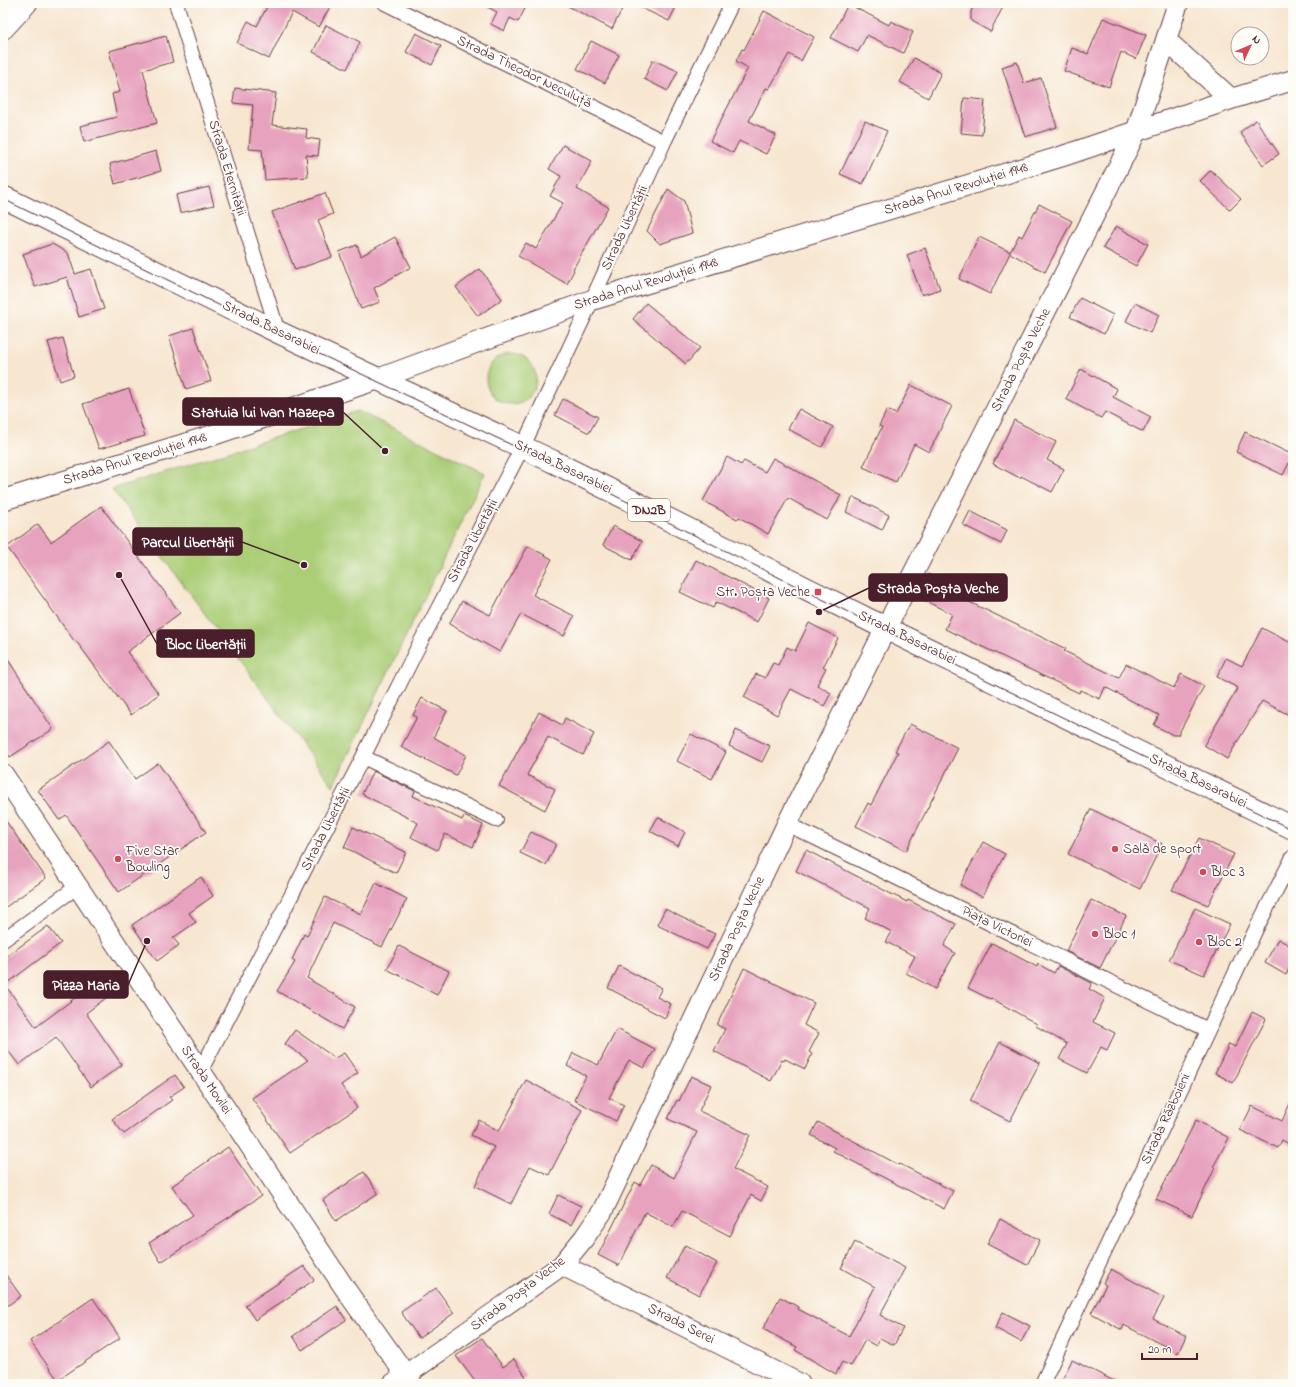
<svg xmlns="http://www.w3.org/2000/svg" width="1296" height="1387" font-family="'Indie Flower',sans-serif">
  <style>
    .green { fill: #abce77; stroke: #7a7651 }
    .building { fill: #e7a2be }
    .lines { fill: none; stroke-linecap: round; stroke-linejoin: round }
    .street-casing { stroke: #643d44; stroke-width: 16 }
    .secondary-casing { stroke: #643d44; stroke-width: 22 }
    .primary-casing { stroke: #643d44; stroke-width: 24 }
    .street { stroke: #fff; stroke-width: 14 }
    .secondary { stroke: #fff; stroke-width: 20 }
    .primary { stroke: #fff; stroke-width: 22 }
    .tram { stroke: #4a1f2b; stroke-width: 1 }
    .poi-dot { fill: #d1495b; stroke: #fdfcf7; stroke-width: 1.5 }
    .labels { text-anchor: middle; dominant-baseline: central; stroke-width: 3.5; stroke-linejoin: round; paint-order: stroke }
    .shield { fill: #fdfcf7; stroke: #806168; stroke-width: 1 }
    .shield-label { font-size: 13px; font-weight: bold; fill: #4a1f2b }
    .street-label { font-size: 14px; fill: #4a1f2b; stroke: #fdfcf7 }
    .poi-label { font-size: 14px; fill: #4a1f2b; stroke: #fdfcf7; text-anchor: start }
    .leader { fill: none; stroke: #4a1f2b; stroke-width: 1.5 }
    .callout-dot { fill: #4a1f2b; stroke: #fdfcf7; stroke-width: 1.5 }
    .callout { fill: #4a1f2b; stroke: #4a1f2b; stroke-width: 1.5 }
    .callout-label { font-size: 15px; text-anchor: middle; font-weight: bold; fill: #fff }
  </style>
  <rect width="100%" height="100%" fill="#fdfcf7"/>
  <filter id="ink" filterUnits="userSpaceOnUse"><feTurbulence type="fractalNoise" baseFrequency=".025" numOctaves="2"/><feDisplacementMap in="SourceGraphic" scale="8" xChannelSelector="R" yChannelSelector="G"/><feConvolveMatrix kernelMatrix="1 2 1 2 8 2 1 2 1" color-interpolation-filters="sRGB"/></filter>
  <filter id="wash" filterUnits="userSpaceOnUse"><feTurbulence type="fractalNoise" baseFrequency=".012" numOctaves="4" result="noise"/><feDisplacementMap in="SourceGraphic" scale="16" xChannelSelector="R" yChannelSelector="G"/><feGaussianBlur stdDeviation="0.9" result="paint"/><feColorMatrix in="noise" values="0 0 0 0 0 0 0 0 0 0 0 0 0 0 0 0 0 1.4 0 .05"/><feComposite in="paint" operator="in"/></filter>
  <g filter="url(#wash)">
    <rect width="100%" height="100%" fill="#f7e6d0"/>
    <path class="green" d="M486 379a25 25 0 1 1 50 0a25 25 0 1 1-50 0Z
      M 358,411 L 485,473 L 333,786 L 112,489 Z"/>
    <g id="blocks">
      <path class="building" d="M 269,3 L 332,3 L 319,27 L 292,12 L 269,59 L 237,43 L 248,21 L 257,26 Z
        M 480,3 L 528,3 L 518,22 L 510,18 L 504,31 L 491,24 L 497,12 Z
        M 562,3 L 625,3 L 612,29 Z
        M 631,3 L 678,3 L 669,21 Z
        M 976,3 L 1005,3 L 992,28 L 991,32 L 971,21 L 971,11 Z
        M 848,4 L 889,25 L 891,21 L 913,32 L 903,53 L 867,35 L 858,52 L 831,38 Z
        M 764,11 L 814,37 L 801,61 L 789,54 L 769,89 L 766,88 L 749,121 L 776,135 L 766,154 L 739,141 L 733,153 L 710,141 L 748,68 L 736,61 L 742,49 L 744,50 Z
        M 1103,18 L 1146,35 L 1136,59 L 1121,52 L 1109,87 L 1064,71 L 1072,48 L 1088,54 Z
        M 326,25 L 360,42 L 347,69 L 313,52 Z
        M 416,33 L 441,46 L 432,65 L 406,52 Z
        M 166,36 L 173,62 L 143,70 L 157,123 L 84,142 L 80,126 L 117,117 L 112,94 L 120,92 L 109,51 Z
        M 591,41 L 619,55 L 605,83 L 577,69 Z
        M 914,58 L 941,73 L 928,98 L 900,82 Z
        M 653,60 L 678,71 L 668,91 L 644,79 Z
        M 1017,62 L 1024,83 L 1041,78 L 1057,127 L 1025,137 L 1002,67 Z
        M 235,88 L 276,93 L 272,125 L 307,129 L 306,138 L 320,140 L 318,156 L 306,155 L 308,177 L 265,180 L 262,150 L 249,149 L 253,105 L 233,103 Z
        M 964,98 L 985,100 L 982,135 L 961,133 Z
        M 1256,120 L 1279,154 L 1263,165 L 1240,132 Z
        M 865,121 L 887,131 L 863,184 L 840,174 Z
        M 563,145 L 592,161 L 577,189 L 608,207 L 573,269 L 574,270 L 567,284 L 518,256 L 526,243 L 536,249 L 563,203 L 550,196 L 561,176 L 549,169 Z
        M 156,151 L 161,171 L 115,184 L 110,164 Z
        M 1211,170 L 1241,199 L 1230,210 L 1200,181 Z
        M 209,187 L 214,205 L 180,213 L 176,195 Z
        M 668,189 L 684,201 L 692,233 L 660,244 L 647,231 Z
        M 325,193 L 333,214 L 318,220 L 332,257 L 295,270 L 272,212 Z
        M 1039,204 L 1072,221 L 1045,272 L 1010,253 L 990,294 L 959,279 L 979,237 L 1010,252 L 1019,235 L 1022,237 Z
        M 1116,226 L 1148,244 L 1136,266 L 1103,248 Z
        M 395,237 L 411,267 L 374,288 L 380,302 L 361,309 L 339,252 L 357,245 L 361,256 Z
        M 52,244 L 68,253 L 75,274 L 91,269 L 104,309 L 79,317 L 67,277 L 35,287 L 23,254 Z
        M 925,248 L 940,289 L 922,295 L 907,255 Z
        M 480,269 L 502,299 L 478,316 L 456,287 Z
        M 1080,298 L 1113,315 L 1104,334 L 1070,317 Z
        M 646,303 L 700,348 L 686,364 L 633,319 Z
        M 1135,303 L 1159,315 L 1150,333 L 1126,321 Z
        M 193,328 L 211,381 L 186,389 L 169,336 Z
        M 63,338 L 74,376 L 60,381 L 48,342 Z
        M 1081,369 L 1117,389 L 1113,397 L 1151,417 L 1143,432 L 1105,412 L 1101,418 L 1066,399 Z
        M 911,385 L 952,406 L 929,452 L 914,444 L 896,482 L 863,467 L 882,427 L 879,426 L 887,410 L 896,414 Z
        M 129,389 L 145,436 L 99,449 L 83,404 Z
        M 563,399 L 598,417 L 589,433 L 555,415 Z
        M 799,409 L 833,427 L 822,447 L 788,429 Z
        M 1014,420 L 1056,442 L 1047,460 L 1064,469 L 1052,492 L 1021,476 L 1020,478 L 993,464 Z
        M 1245,432 L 1293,455 L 1283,475 L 1236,452 Z
        M 727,457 L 741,465 L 744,461 L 765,472 L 773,458 L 841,495 L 827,520 L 788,498 L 768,534 L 739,517 L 737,519 L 703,501 Z
        M 853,497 L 889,515 L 882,530 L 846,512 Z
        M 101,506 L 180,613 L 127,652 L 159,694 L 131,715 L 76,641 L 75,642 L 7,547 L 38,524 L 51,542 Z
        M 970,511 L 1007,530 L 1001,544 L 963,525 Z
        M 613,526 L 642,541 L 632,560 L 603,545 Z
        M 528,546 L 552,559 L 533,595 L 574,616 L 564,636 L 521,614 L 500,652 L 449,624 L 462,601 L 490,615 L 507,582 L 508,582 Z
        M 696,560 L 769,598 L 757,622 L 716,602 L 713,608 L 680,592 Z
        M 928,574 L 956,588 L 953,594 L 1066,649 L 1064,651 L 1119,678 L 1126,664 L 1174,688 L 1181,674 L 1204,686 L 1178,735 L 1173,735 L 1154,725 L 1159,715 L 1105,687 L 1100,699 L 1080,690 L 1079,693 L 945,629 L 952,614 L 917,597 Z
        M 809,623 L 838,638 L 823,667 L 826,668 L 817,685 L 831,693 L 824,706 L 791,689 L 777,715 L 744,697 L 756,674 L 765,678 L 773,663 L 778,665 L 787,647 L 795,651 Z
        M 1262,628 L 1293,644 L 1293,717 L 1262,701 L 1227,759 L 1204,745 L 1238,688 L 1217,677 L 1226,658 L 1242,666 Z
        M 3,652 L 53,729 L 10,757 L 3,745 Z
        M 422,698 L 447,711 L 434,736 L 435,738 L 466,755 L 456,775 L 401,747 L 417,717 L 413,715 Z
        M 539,712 L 562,725 L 565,718 L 594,734 L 583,755 L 548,737 L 527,775 L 555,789 L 545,810 L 499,786 Z
        M 910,724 L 958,748 L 906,851 L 856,826 L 868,803 L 871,805 L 898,752 L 895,751 Z
        M 736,730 L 770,746 L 762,762 L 729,746 Z
        M 691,734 L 726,752 L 712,779 L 677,761 Z
        M 109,741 L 135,779 L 158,763 L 206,832 L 119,892 L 66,815 L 59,820 L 38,790 Z
        M 373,771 L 415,791 L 413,796 L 462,820 L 464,816 L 483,825 L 473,847 L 445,834 L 437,850 L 411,837 L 418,823 L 362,794 Z
        M 1091,809 L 1162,844 L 1140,889 L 1068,854 Z
        M 3,817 L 46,878 L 3,909 Z
        M 658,817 L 685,832 L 678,846 L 650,831 Z
        M 353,827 L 406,852 L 396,873 L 344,847 Z
        M 531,832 L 556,844 L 546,865 L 520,853 Z
        M 1199,838 L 1234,854 L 1208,905 L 1172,890 Z
        M 983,842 L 1005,854 L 982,897 L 960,885 Z
        M 806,850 L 907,902 L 908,900 L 956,924 L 944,946 L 955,953 L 935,989 L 906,973 L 915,956 L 886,942 L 892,932 L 865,918 L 870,908 L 796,871 Z
        M 201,877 L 213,896 L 189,913 L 196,922 L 173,938 L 179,945 L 157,961 L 132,925 Z
        M 376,883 L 407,899 L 382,947 L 333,923 L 307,978 L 355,1007 L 342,1029 L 277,991 L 295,962 L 292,960 L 304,934 L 307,936 L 325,897 L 361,914 Z
        M 1091,900 L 1126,916 L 1100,968 L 1066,951 Z
        M 1195,908 L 1230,924 L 1204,975 L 1169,960 Z
        M 665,909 L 715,934 L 707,949 L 657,925 Z
        M 48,926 L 61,943 L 5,985 L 36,1027 L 103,977 L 114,992 L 86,1013 L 122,1065 L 91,1087 L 56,1037 L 19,1065 L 3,1044 L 3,959 Z
        M 1278,939 L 1293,947 L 1293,961 L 1286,975 L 1265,963 Z
        M 992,943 L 1037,967 L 1038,964 L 1054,973 L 1058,966 L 1092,983 L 1089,989 L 1105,998 L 1093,1022 L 1115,1033 L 1107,1050 L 1101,1047 L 1087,1073 L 1059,1059 L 1067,1044 L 1036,1026 L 1037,1024 L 991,998 L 990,999 L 968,988 Z
        M 399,946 L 449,971 L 437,995 L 387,969 Z
        M 619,966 L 662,988 L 657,997 L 671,1004 L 665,1018 L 608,988 Z
        M 744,968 L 814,1003 L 804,1025 L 819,1033 L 809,1052 L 812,1054 L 805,1069 L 785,1059 L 784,1061 L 782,1060 L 771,1081 L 714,1051 L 725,1029 L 717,1025 Z
        M 1252,1012 L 1266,1019 L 1233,1083 L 1215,1073 L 1229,1044 L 1235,1047 Z
        M 617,1029 L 655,1049 L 644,1068 L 629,1060 L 609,1098 L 624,1105 L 616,1121 L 574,1100 L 586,1076 L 567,1066 L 573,1053 L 598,1065 Z
        M 295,1030 L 335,1058 L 344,1053 L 358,1073 L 341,1085 L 357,1108 L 290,1153 L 252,1098 L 308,1060 L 285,1044 Z
        M 1000,1042 L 1040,1063 L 1010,1121 L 970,1101 Z
        M 175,1075 L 184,1087 L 169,1097 L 172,1100 L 124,1134 L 112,1119 Z
        M 691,1076 L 711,1085 L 699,1111 L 750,1135 L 733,1169 L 768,1187 L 761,1201 L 751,1195 L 730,1236 L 682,1211 L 673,1227 L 645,1212 L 619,1266 L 598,1255 L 635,1182 L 640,1185 L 651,1165 L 674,1178 L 697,1132 L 668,1119 L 677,1100 L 679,1101 Z
        M 526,1080 L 582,1110 L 549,1175 L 530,1166 L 511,1204 L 475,1186 L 494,1147 L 471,1135 L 479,1120 L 499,1131 Z
        M 1293,1097 L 1293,1146 L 1282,1140 L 1278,1148 L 1240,1130 L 1252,1106 L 1282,1121 Z
        M 1196,1120 L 1229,1138 L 1213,1167 L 1215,1168 L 1192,1216 L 1156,1199 Z
        M 818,1122 L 899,1165 L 900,1164 L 953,1191 L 944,1209 L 833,1151 L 835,1148 L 811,1135 Z
        M 228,1147 L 261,1196 L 161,1262 L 149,1243 L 193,1215 L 172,1186 Z
        M 364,1172 L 378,1193 L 336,1221 L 323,1200 Z
        M 558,1195 L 581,1206 L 571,1225 L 549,1214 Z
        M 1000,1219 L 1040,1240 L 1027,1265 L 987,1244 Z
        M 855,1242 L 905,1268 L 880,1315 L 903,1328 L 894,1345 L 880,1338 L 876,1346 L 865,1340 L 851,1366 L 842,1362 L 836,1374 L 795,1350 L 797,1347 L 763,1329 L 780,1297 L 799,1307 L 798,1309 L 849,1336 L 875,1287 L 841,1268 Z
        M 685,1245 L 717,1263 L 699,1295 L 667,1278 Z
        M 304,1266 L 314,1280 L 255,1320 L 245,1305 Z
        M 1111,1269 L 1164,1298 L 1153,1319 L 1186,1336 L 1178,1353 L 1124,1325 L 1122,1330 L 1091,1313 L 1106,1285 L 1103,1283 Z
        M 3,1271 L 21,1296 L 3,1309 Z
        M 436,1288 L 454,1313 L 419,1338 L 401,1312 Z
        M 93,1298 L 120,1338 L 58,1380 L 30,1341 Z
        M 337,1306 L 346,1320 L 302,1350 L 293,1336 Z
        M 1003,1312 L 1030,1326 L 1021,1342 L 995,1328 Z
        M 482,1338 L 503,1367 L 514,1359 L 526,1377 L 515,1384 L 477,1384 L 456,1356 Z
        M 1072,1360 L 1120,1384 L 1060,1384 Z"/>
    </g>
  </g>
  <g filter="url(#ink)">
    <use href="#blocks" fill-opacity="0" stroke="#643d44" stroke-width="1"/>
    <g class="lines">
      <defs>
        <path id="street" d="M 176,3 L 278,332
          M 385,3 L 664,142
          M 363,757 L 496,820
          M 787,824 L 1208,1030
          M 3,940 L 78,886
          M 200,1072 L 363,757 L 419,645 L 524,444 L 592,300 L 664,142 L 732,3
          M 1042,1384 L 1256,929 L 1293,857"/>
        <path id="secondary" d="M 1166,40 L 1231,99
          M 3,500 L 210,436 L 375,380 L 592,300 L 1063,156 L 1231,99 L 1293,80
          M 3,774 L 348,1293 L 412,1384
          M 562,1265 L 800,1384
          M 393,1384 L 562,1265 L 584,1238 L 602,1212 L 787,824 L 1136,132 L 1178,3"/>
        <path id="primary" d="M 3,28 L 26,3
          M 3,197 L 278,332 L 552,461 L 885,628 L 1293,828"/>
      </defs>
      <use href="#street" class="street-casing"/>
      <use href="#secondary" class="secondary-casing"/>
      <use href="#primary" class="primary-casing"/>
      <use href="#street" class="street"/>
      <use href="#secondary" class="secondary"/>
      <use href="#primary" class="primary"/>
      <path class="tram" d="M 3,199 L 294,342 L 516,447 L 638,507 L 880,628 L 1293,830"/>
    </g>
  </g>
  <g class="poi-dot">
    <rect x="814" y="588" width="8" height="8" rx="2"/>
    <circle cx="1115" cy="849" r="4"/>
    <circle cx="118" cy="859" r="4"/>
    <circle cx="1203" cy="872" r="4"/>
    <circle cx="1095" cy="934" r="4"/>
    <circle cx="1199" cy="942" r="4"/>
  </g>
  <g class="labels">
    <rect class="shield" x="628" y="499" width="42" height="22" rx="3"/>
    <g class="shield-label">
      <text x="649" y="510">DN2B</text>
    </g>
    <g class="street-label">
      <text transform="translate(524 72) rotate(26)">Strada Theodor Neculuță</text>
      <text transform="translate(227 168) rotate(73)">Strada Eternității</text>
      <text transform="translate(956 189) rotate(-17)">Strada Anul Revoluției 1948</text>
      <text transform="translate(625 228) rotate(-65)">Strada Libertății</text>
      <text transform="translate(646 284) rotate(-17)">Strada Anul Revoluției 1948</text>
      <text transform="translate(271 328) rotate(26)">Strada Basarabiei</text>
      <text transform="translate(1021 360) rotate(-63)">Strada Poșta Veche</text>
      <text transform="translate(135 459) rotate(-17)">Strada Anul Revoluției 1948</text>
      <text transform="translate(563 467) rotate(26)">Strada Basarabiei</text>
      <text transform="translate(473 541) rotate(-62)">Strada Libertății</text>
      <text transform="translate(907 638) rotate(26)">Strada Basarabiei</text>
      <text transform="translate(1198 781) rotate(26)">Strada Basarabiei</text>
      <text transform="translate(326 829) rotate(-63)">Strada Libertății</text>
      <text transform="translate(997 927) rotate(26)">Piața Victoriei</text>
      <text transform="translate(737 929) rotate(-65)">Strada Poșta Veche</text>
      <text transform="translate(206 1080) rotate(56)">Strada Movilei</text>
      <text transform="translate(1166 1119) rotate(-65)">Strada Războieni</text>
      <text transform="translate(518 1294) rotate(-37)">Strada Poșta Veche</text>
      <text transform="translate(681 1324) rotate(27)">Strada Serei</text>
    </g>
    <g class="poi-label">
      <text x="810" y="592" text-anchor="end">Str. Poșta Veche</text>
      <text x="1123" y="849">Sală de sport</text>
      <text x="126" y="851">Five Star<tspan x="126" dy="16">Bowling</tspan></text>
      <text x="1211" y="872">Bloc 3</text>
      <text x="1103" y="934">Bloc 1</text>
      <text x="1207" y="942">Bloc 2</text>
    </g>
  </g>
  <path class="leader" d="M385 451L343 412M304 565L242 542M819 612L869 588M119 575L157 644M147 941L128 985"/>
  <g class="callout-dot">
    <circle cx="385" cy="451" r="4"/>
    <circle cx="304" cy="565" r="4"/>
    <circle cx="819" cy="612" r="4"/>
    <circle cx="119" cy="575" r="4"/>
    <circle cx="147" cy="941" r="4"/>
  </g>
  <g class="callout">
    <rect x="183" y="398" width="160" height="27" rx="4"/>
    <rect x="133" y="528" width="109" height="27" rx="4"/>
    <rect x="869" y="574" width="138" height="27" rx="4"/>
    <rect x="157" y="630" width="97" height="27" rx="4"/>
    <rect x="44" y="971" width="84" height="27" rx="4"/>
  </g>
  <g class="callout-label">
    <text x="263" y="417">Statuia lui Ivan Mazepa</text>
    <text x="188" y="547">Parcul Libertății</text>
    <text x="938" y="593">Strada Poșta Veche</text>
    <text x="206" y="649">Bloc Libertății</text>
    <text x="86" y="990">Pizza Maria</text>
  </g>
  <rect width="1296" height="1387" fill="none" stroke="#fdfcf7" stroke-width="16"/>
  <g transform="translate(1250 46) rotate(46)"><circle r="19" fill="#fdfcf7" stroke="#b5a4a5"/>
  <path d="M0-3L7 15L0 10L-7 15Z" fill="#d1495b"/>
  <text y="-6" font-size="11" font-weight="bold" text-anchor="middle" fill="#4a1f2b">N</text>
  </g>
  <path d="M1142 1353v6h55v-6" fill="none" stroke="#4a1f2b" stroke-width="2"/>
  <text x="1148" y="1353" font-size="12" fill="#4a1f2b" stroke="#fdfcf7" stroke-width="3" paint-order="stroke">20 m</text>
</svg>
